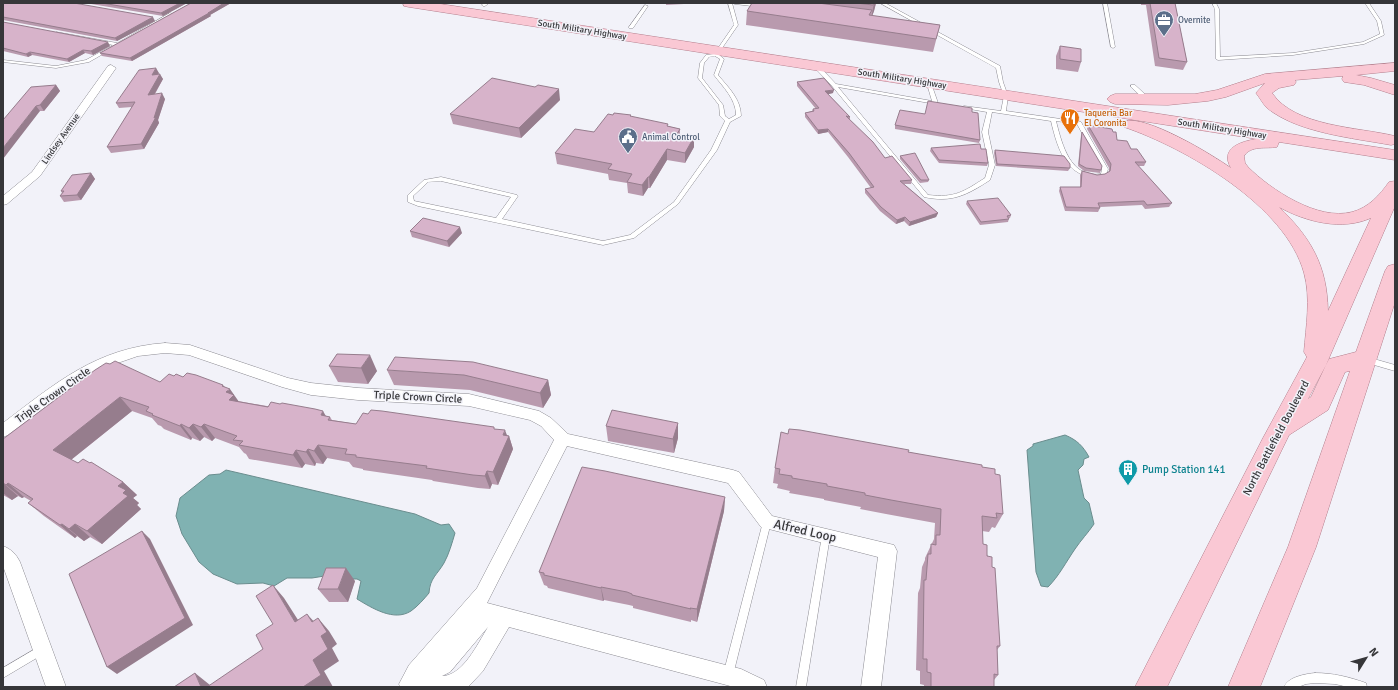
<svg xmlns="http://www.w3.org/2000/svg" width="1398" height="690" font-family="Signika,sans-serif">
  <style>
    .water { fill: #80b2b2; stroke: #6a8d8e }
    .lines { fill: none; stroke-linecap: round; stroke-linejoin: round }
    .service-casing { stroke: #8d8c93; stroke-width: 1 }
    .minor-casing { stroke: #8d8c93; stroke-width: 1 }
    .primary-casing { stroke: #b37e8c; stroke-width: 1 }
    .service { fill: #fff; fill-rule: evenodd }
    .minor { fill: #fff; fill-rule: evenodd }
    .primary { fill: #fac8d4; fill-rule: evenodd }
    .wall { fill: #b99aae }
    .shaded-wall { fill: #967d8d }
    .building { fill: #d7b3ca; stroke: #967d8d }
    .labels { text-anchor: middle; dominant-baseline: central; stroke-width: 3; stroke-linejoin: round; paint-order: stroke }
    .far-service-label { font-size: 9px; fill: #4e5e75; stroke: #f2f2f9; text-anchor: start }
    .far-street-label { font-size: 9px; fill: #363639; stroke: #f2f2f9 }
    .far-food-label { font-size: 9px; fill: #c56008; stroke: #f2f2f9; text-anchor: start }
    .street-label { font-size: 11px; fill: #363639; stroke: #f2f2f9 }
    .culture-label { font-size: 11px; fill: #0d838f; stroke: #f2f2f9; text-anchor: start }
    .near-street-label { font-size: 13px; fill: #363639; stroke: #f2f2f9 }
  </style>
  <rect width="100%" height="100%" fill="#f2f2f9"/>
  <path class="water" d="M 1065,435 C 1077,440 1083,446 1089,457 L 1084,459 L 1083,465 L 1078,470 L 1084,498 L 1089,503 L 1094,524 C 1088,533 1081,540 1075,549 C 1066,562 1059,576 1048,587 L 1041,586 L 1036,572 L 1027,450 L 1033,446 L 1033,444 Z
    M 226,470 L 415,514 L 441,525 L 449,524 L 455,533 C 452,543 449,554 444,563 C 437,575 430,578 429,593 C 424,599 418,606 411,611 C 394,622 372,608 357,599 L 361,581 L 357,579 L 338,579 L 331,575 L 312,578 L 287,578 L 274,586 L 263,583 L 237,584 L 213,574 L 199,562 L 182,534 L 176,516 L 180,498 L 209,475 L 220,474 Z"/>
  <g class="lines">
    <defs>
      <path id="service" d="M 484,3 L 489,3 L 485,6 L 483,6 L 482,5 Z
        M 728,3 L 732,3 L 738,25 L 718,54 L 724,59 L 718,75 C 728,87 741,99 741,116 L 730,122 L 717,150 L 678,204 L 634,238 L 603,245 L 418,206 L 408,202 L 408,195 L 424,180 L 441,177 L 517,195 L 518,196 L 502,219 L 603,241 L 630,235 L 674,202 L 711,150 L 725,121 L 720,116 L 719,105 L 698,78 L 700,63 L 706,55 L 714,54 L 734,25 ZM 715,56 L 720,59 L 714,75 C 723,87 736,99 736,115 L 729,119 L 725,116 L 723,105 L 702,78 L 704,63 L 709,57 ZM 441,181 L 511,197 L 496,218 L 414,201 L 413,196 L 428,182 Z
        M 733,3 L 745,3 L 762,6 L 760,7 L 735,4 Z
        M 880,3 L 885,3 L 1000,66 L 1003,82 L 1008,96 L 1006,111 L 1081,122 L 1108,169 L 1106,176 C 1068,183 1058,151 1051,121 L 992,112 L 988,132 L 995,165 L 990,180 C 967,195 952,203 924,197 L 832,86 L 814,67 L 814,65 L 818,65 L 836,84 L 932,101 L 927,84 L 931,83 L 938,103 L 938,104 L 935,104 L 838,87 L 928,195 C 955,198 963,192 985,178 L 989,165 L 982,132 L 987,112 L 964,108 L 962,107 L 964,106 L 1001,111 L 1004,96 L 999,82 L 996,68 ZM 1056,121 L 1077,124 L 1102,169 L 1101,174 C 1098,174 1095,175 1092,174 C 1068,172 1061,140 1056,121 Z
        M 1103,3 L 1107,3 L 1115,47 L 1113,48 L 1111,47 Z
        M 1212,3 L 1216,3 L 1219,9 L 1220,57 L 1293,53 L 1363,42 L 1380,34 L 1377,21 L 1365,3 L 1369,3 L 1381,21 L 1384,35 L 1364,44 L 1293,55 L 1218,60 L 1216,59 L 1215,9 Z
        M 645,5 L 648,6 L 633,28 L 629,28 L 629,27 Z
        M 170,13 L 173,14 L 89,62 L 56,68 L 3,62 L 3,60 L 56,66 L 86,60 L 113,45 L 58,34 L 56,33 L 56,32 L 117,43 Z
        M 1131,85 L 1135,85 L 1149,98 L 1149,100 L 1145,100 L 1131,87 Z
        M 1367,357 L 1395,365 L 1395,371 L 1364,362 L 1363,360 L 1364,358 Z
        M 767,518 L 770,519 L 771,522 L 733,675 L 731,678 L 728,680 L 725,678 L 723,675 L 763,522 L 764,519 Z
        M 826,532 L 829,533 L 830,536 L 806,687 L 796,687 L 822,536 L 823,533 Z
        M 42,645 L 45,647 L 47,650 L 45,653 L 3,678 L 3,668 Z
        M 1315,673 C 1333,673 1349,677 1366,683 L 1367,687 L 1348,687 L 1335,684 L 1315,683 L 1306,684 L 1298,687 L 1284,687 C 1288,677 1305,674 1315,673 Z"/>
      <path id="minor" d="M 111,65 L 116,68 L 40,176 L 7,204 L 3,205 L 3,196 L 32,172 L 108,66 Z
        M 165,343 L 190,345 L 288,378 L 311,383 L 358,388 L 469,394 L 539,411 L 551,418 L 568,434 L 733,470 L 739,472 L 772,516 L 894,545 L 897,551 L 881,687 L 861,687 L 878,557 L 761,527 L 728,483 L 567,446 L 487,603 L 741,669 L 764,680 L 767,687 L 734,687 L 509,627 L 483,671 L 468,687 L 400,687 L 399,684 L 409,665 L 477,588 L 554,440 L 541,426 L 530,420 L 469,406 L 358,400 L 311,395 L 282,387 L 189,355 L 165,353 L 138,356 L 106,367 L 72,387 L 8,435 L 3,437 L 3,423 C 56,383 96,348 165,343 ZM 488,627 C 478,643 463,676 442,676 L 450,672 Z
        M 3,546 C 11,549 16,554 20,562 L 66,687 L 46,687 L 3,566 Z"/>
      <path id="primary" d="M 403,3 L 434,3 L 1395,150 L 1395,160 L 1279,142 L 1277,147 C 1266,149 1251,145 1244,156 L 1245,163 L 1248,167 C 1271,190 1318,221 1352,212 C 1368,208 1380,195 1389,182 L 1395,181 L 1395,206 L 1326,365 L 1329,359 L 1356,352 L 1385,271 L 1388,266 L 1395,264 L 1395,302 L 1316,547 L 1260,687 L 1228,687 L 1288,547 L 1350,371 L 1345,372 L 1328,410 L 1289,435 L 1167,687 L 1135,687 L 1263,438 L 1307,357 L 1304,352 C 1306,327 1311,298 1304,273 C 1286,206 1186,148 1124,127 L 1122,124 L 1124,121 C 1147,115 1211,154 1231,168 C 1219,148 1242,141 1257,139 L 409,7 L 404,6 ZM 1279,207 C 1306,222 1342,231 1371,218 L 1328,311 C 1327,265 1311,238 1279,207 ZM 1326,365 L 1311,397 L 1308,399 Z
        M 1395,63 L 1395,71 L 1356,75 L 1371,78 L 1395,85 L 1395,95 L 1364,85 L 1344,82 L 1342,79 L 1343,76 L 1295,80 L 1296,82 L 1294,85 L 1279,88 L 1272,93 C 1295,127 1358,127 1395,136 L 1395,144 L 1391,145 C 1353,138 1298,133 1267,108 C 1263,104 1260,98 1256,93 L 1265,83 L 1226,97 L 1208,101 L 1168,105 L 1115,104 L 1110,102 L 1107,99 L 1110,96 L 1115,94 L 1195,94 L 1217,90 L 1265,74 Z"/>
    </defs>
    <use href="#service" class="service-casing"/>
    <use href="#minor" class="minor-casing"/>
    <use href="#primary" class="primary-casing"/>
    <use href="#service" class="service"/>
    <use href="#minor" class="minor"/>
    <use href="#primary" class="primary"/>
  </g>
  <path class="wall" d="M 3,3 L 155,21 L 117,41 L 3,20 Z
    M 85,3 L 187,3 L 163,16 Z
    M 191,3 L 231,3 L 210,15 L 211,16 L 132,61 L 102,56 L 100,53 Z
    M 666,3 L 684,3 L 684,4 L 666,5 Z
    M 752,3 L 876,3 L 874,11 L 872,16 L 940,25 L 933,52 L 746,25 L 747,11 Z
    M 1141,3 L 1175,3 L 1187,62 L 1183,70 L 1155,66 L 1146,5 L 1141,5 Z
    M 3,22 L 110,46 L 93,55 L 85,53 L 69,62 L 32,55 L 28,57 L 3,51 Z
    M 1060,46 L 1081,62 L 1078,72 L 1056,69 L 1056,56 Z
    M 159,73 L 158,75 L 163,79 L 155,94 L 165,99 L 158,120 L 159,123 L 144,149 L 111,153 L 107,147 L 132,107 L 119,108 L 116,103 Z
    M 797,82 L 833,93 L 828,94 L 850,117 L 850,120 L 885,158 L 912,180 L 911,184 L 904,184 L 938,213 L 936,217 L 909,226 L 904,221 L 896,224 L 880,211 L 865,193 L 865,189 L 871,188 L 848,157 L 828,132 L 818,134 L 805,117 L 805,113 L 812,111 L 813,109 L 816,109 L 797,86 Z
    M 56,85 L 60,91 L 44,111 L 40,111 L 3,120 Z
    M 560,100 L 521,138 L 453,124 L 450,114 Z
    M 972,112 L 980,140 L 979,143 L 895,129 L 895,125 L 925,114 Z
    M 613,115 L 631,115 L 631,117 L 680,129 L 680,134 L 694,137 L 694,147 L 685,163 L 667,160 L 650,188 L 648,188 L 643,196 L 628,193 L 627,183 L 609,180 L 608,174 L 557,164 L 555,153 L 594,132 Z
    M 1088,125 L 1113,132 L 1117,140 L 1131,149 L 1146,162 L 1144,166 L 1138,166 L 1172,203 L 1169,207 L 1145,209 L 1142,205 L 1100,207 L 1100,208 L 1098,212 L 1065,211 L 1059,191 L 1060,187 L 1080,187 L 1080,175 L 1082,171 L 1097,175 L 1105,174 L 1109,172 L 1109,168 L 1087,129 Z
    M 1082,132 L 1101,170 L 1100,173 L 1084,171 L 1078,166 L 1081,135 Z
    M 931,148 L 981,149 L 988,163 L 987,166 L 939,163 L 930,151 Z
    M 995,150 L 1070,168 L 1068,171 L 996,166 L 994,153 Z
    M 900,156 L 929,180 L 928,182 L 920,183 L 900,159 Z
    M 91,173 L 95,179 L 81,200 L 64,202 L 60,196 L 62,193 L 61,191 Z
    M 967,201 L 1011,215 L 1010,218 L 1009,218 L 1008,222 L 980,225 L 966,204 Z
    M 410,231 L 462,233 L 449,247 L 412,237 Z
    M 337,354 L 377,371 L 368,384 L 338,382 L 329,366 Z
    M 387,370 L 548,380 L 551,395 L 543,408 L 470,390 L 394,385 Z
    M 174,376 L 183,377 L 225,387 L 238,401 L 330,417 L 332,420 L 356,424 L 495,429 L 509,436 L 513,449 L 498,485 L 492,484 L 490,489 L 478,488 L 433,481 L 432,480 L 363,470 L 363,469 L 353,467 L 349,462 L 327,458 L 323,464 L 316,463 L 315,466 L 305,464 L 302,468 L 249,459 L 246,454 L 244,453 L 239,447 L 215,438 L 212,441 L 204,437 L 200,441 L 192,438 L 191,440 L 164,429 L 161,426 L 158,425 L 152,418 L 132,411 L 71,460 L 78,463 L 123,482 L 137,495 L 133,498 L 139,503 L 137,505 L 141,509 L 102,544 L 90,537 L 84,541 L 77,536 L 75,538 L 44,516 L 28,503 L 31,501 L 24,497 L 22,498 L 18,496 L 12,500 L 3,495 L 3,439 L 160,382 Z
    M 678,423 L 678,438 L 674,453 L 608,441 L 606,426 Z
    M 908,452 L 982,467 L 995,474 L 1003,514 L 995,528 L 992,527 L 989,532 L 982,531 L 983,544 L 992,567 L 1000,646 L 997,650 L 998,675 L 994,680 L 994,687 L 924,687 L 924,685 L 920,684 L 920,671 L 916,670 L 918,593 L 920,588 L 922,567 L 925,560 L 925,558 L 934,539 L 935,523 L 886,514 L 860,509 L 861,507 L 824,500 L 824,499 L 789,493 L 790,491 L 777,488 L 778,484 L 773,483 L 775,468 Z
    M 725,497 L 724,511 L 697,622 L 691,620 L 691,622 L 633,608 L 633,606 L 629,605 L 604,600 L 603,601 L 548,588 L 547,586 L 544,585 L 539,572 Z
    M 355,581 L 348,602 L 329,602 L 318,589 Z"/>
  <path class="shaded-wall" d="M 180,3 L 187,3 L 163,16 L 161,13 Z
    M 224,3 L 231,3 L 210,15 L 211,16 L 132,61 L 130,58 Z
    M 874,3 L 876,3 L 874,11 L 871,19 Z
    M 153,17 L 155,21 L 117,41 L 115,38 Z
    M 108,42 L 110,46 L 93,55 L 91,51 Z
    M 83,50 L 85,53 L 69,62 L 67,59 Z
    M 30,52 L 32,55 L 28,57 L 26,54 Z
    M 156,68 L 159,73 L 155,80 L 152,75 Z
    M 160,74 L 163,79 L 151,100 L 148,95 Z
    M 56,85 L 60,91 L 44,111 L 40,105 Z
    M 559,89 L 560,100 L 521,138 L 519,128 Z
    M 834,90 L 833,93 L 825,95 L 825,91 Z
    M 162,93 L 165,99 L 158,120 L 159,123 L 144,149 L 141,144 L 154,118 Z
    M 36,106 L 40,111 L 3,159 L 3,148 Z
    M 828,129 L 828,132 L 818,134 L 818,130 Z
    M 694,137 L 694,147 L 685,163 L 685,153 Z
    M 667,149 L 667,160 L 650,188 L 649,177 Z
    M 91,173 L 95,179 L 81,200 L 77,195 Z
    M 648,177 L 648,188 L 643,196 L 642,185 Z
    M 938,213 L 936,217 L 909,226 L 910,222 Z
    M 905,217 L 904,221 L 896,224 L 897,220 Z
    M 460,227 L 462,233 L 449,247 L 447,241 Z
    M 370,355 L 377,371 L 368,384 L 361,368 Z
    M 548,380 L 551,395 L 543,408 L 540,393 Z
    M 223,385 L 228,391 L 230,389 L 244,409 L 229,400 L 222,386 Z
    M 120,397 L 132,411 L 67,463 L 53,450 Z
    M 323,411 L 331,425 L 321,415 Z
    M 678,423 L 678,438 L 674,453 L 673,439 Z
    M 181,424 L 192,438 L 191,440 L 180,426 Z
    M 193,424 L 204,437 L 200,441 L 189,428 Z
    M 204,424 L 215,438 L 212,441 L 201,427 Z
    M 505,430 L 508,438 L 509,436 L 513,449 L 498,485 L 493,472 Z
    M 318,445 L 327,458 L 323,464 L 314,451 Z
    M 308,449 L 316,463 L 315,466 L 306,452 Z
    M 296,450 L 305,464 L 302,468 L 293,455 Z
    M 487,471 L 492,484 L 490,489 L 485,476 Z
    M 123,482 L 137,495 L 133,498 L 139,503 L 137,505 L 141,509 L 102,544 L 87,531 L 118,486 Z
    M 3,483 L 18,496 L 12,500 L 3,493 Z
    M 8,483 L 24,497 L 22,498 L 6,485 Z
    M 725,497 L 724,511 L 697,622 L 697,609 Z
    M 62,524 L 77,536 L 75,538 L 60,525 Z
    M 75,524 L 90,537 L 84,541 L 69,529 Z
    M 142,531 L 150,539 L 193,625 L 117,674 L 107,667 Z
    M 346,568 L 355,581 L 348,602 L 338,589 Z
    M 273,585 L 284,598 L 307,634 L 295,622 Z
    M 601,587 L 604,600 L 603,601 L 601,588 Z
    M 307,614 L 318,626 L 318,618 L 329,631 L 337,644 L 332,648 L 339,661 L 324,671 L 333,687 L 303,687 L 313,660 L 312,622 Z
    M 195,673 L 210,685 L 211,687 L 201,687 Z"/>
  <path class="building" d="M 3,3 L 74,3 L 153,17 L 115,38 L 3,17 Z
    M 102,3 L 180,3 L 161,13 Z
    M 191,3 L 224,3 L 208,13 L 209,13 L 130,58 L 100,53 Z
    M 752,3 L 818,3 L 872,10 L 869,15 L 940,25 L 936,39 L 747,11 Z
    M 856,3 L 874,3 L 873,5 Z
    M 1150,3 L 1175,3 L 1187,62 L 1159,58 Z
    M 3,22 L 108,42 L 91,51 L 83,50 L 67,59 L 30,52 L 26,54 L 3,48 Z
    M 1060,46 L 1081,49 L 1081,62 L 1060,59 Z
    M 156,68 L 152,75 L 160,74 L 148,95 L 162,93 L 154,118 L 156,117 L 141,144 L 107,147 L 135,102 L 116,103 L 139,70 Z
    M 492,78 L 535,87 L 538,85 L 559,89 L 519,128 L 450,114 Z
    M 824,78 L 834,90 L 825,91 L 850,117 L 846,116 L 873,142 L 885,158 L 892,156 L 912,180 L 900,181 L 938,213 L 910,222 L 905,217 L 897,220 L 881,207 L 865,189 L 874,187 L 849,153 L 828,129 L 818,130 L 805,113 L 814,111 L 813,109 L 819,108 L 797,82 Z
    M 56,85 L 40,105 L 36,106 L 3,148 L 3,120 L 31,87 Z
    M 928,101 L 972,108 L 972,112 L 978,113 L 980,140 L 895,125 L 900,110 L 925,114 Z
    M 614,113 L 631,115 L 630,116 L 668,124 L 667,126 L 680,129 L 677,134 L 694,137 L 685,153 L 667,149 L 649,177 L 648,177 L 642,185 L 627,182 L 632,174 L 608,169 L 612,164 L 555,153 L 575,129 L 594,132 L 608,114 L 613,115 Z
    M 1088,125 L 1112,129 L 1113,132 L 1116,132 L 1117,140 L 1127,141 L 1131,149 L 1137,149 L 1146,162 L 1135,162 L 1172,203 L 1147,205 L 1144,201 L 1098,203 L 1100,208 L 1066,207 L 1060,187 L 1081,187 L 1082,171 L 1097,175 L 1105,174 L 1110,171 L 1111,164 Z
    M 1082,132 L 1102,166 L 1101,170 L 1086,168 L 1079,164 Z
    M 980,144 L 981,149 L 986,149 L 988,163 L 939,160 L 931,148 Z
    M 995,150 L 1064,156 L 1070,164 L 1070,168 L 997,164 Z
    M 915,153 L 929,180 L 921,180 L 900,156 Z
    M 91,173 L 77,195 L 60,196 L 64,191 L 61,191 L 72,175 Z
    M 998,198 L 1011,215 L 1007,216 L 1009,219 L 981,222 L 967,201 Z
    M 423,218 L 460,227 L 447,241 L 410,231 Z
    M 337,354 L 370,355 L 361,368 L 329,366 Z
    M 395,357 L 473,362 L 548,380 L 540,393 L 464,375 L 387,370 Z
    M 115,361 L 160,382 L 169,374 L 174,376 L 176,374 L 183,377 L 187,373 L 196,375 L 223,385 L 222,386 L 230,389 L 226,392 L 234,395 L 229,400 L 268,407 L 271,402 L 280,404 L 282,403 L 315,409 L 323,411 L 321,415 L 330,417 L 328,420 L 356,424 L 363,413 L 368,414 L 371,410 L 382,411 L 494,427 L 494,429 L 505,430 L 503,435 L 509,436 L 493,472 L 487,471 L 485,476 L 473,475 L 426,468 L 427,466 L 356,457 L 356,455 L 345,454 L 347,449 L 318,445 L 314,451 L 308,449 L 306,452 L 296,450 L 293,455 L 239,445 L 243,441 L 233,440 L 237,436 L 204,424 L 201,427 L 193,424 L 189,428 L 181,424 L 180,426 L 152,415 L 153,414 L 146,411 L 149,407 L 120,397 L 53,450 L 78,463 L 83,459 L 90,463 L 91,462 L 123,482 L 118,486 L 126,490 L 123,493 L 128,496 L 87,531 L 75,524 L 69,529 L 62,524 L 60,525 L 28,503 L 33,499 L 8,483 L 6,485 L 3,483 L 3,439 L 95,370 L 106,363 L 110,364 Z
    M 612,410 L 678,423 L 673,439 L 606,426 Z
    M 789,429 L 800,430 L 909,450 L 908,452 L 982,465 L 982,467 L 995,469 L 995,474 L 1000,475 L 1003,514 L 996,513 L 997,518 L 982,516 L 983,544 L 987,545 L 987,556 L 992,557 L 992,567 L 995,568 L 1000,646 L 997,646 L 998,675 L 994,674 L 994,687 L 931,687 L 931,673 L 927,672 L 927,659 L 923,659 L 924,580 L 926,580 L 928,554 L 931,554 L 931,544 L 936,545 L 936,535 L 940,535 L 941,509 L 891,500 L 865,495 L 865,493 L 827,486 L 827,484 L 792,478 L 792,476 L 779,474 L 780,469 L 775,468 L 781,432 L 788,434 Z
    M 582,467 L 605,471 L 725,497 L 697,609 L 690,608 L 691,609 L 632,595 L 632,594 L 627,592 L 601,587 L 601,588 L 544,575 L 544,573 L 539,572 Z
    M 142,531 L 185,618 L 107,667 L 69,574 Z
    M 326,568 L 346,568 L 338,589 L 318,589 Z
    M 273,585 L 295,622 L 307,614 L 312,622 L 318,618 L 327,632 L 321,636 L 328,649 L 313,660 L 321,675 L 303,687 L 207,687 L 263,649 L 256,635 L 273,624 L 256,596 Z
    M 195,673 L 201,687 L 174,687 Z"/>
  <defs>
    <symbol id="office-pin" viewBox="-11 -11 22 30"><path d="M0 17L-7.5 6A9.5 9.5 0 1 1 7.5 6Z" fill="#5c6f8a" stroke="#f2f2f9"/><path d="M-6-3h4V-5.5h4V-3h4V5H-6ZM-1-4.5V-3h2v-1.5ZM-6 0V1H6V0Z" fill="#fff"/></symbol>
    <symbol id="restaurant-pin" viewBox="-11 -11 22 30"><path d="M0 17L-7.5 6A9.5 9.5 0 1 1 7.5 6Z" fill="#e8710a" stroke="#f2f2f9"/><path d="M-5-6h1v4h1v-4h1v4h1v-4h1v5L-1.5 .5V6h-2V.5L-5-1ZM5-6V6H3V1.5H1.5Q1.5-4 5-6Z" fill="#fff"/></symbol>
    <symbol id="civic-pin" viewBox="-11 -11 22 30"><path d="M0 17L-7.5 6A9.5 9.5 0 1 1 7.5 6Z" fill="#5c6f8a" stroke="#f2f2f9"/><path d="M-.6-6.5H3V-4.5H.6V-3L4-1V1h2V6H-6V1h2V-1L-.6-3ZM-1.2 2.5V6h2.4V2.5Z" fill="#fff"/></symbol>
    <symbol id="building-pin" viewBox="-11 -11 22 30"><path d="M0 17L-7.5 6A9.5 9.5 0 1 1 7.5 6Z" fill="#0f9aa8" stroke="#f2f2f9"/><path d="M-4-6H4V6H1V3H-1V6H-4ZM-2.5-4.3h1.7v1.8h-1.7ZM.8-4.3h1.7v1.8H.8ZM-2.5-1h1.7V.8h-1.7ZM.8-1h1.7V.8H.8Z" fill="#fff"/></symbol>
  </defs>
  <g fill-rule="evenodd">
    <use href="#office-pin" x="1153" y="9" width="22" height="30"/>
    <use href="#restaurant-pin" x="1059" y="107" width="22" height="30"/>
    <use href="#civic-pin" x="617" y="126" width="22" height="30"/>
    <use href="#building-pin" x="1117" y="458" width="22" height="30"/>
  </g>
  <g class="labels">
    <g class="far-service-label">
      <text x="1178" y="20">Overnite</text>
      <text x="642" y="137">Animal Control</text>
    </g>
    <g class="far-street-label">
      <text transform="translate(582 30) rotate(9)">South Military Highway</text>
      <text transform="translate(902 79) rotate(9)">South Military Highway</text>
      <text transform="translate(1222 129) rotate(9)">South Military Highway</text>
      <text transform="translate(61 139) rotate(-55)">Lindsey Avenue</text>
    </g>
    <g class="far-food-label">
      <text x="1084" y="113">Taqueria Bar<tspan x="1084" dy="10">El Coronita</tspan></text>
    </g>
    <g class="street-label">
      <text transform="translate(53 395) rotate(-35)">Triple Crown Circle</text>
      <text transform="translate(418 397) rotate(3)">Triple Crown Circle</text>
      <text transform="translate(1276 438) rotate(-62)">North Battlefield Boulevard</text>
    </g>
    <g class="culture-label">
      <text x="1142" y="469">Pump Station 141</text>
    </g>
    <g class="near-street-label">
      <text transform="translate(805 531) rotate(13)">Alfred Loop</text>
    </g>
  </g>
  <rect width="1398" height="690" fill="none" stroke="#363639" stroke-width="8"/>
  <g transform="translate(1366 658) rotate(53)" stroke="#f2f2f9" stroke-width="3" paint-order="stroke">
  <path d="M0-3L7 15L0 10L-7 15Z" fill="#363639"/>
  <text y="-6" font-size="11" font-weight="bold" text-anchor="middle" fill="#363639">N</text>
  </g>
</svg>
